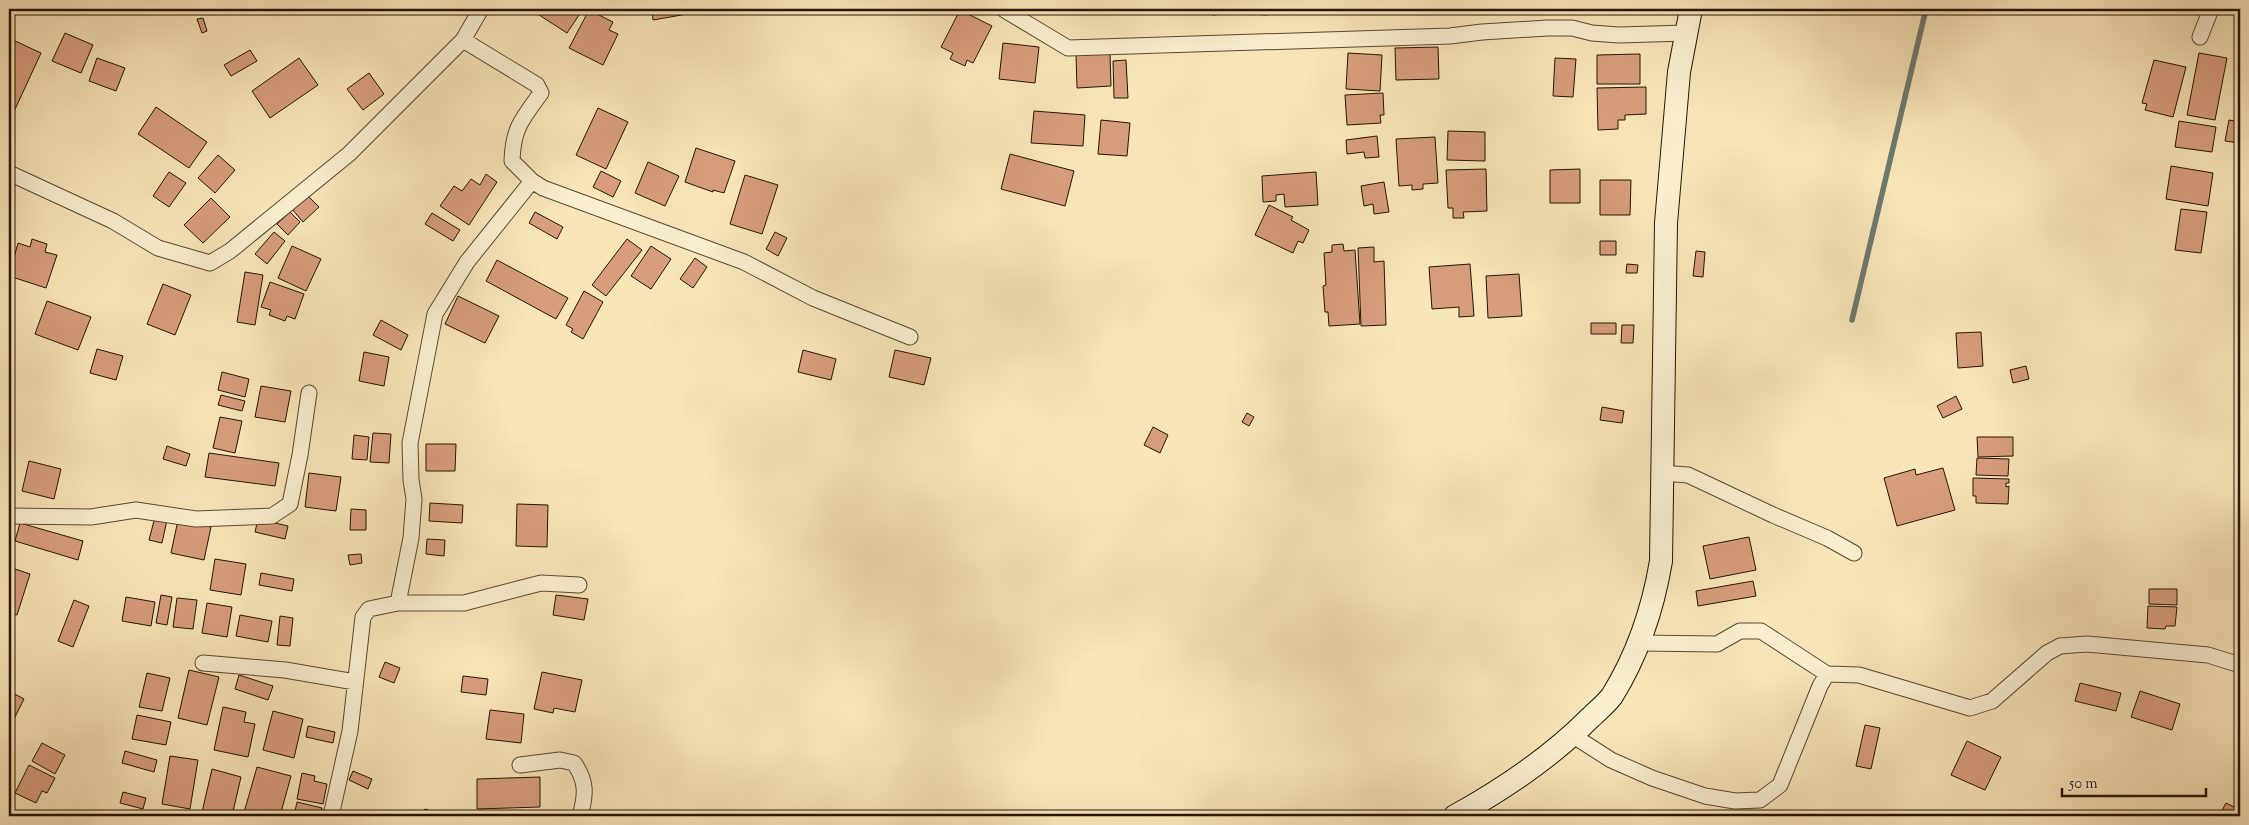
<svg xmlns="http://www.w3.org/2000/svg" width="2249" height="825" font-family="'Sorts Mill Goudy',serif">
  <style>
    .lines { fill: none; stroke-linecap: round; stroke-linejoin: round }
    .stream { stroke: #6e796f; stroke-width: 5.5 }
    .building { fill: #d89d7c; stroke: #241402 }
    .street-casing { stroke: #594830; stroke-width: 17 }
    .secondary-casing { stroke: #241402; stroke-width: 24 }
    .street { stroke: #faefd1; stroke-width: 15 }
    .secondary { stroke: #faefd1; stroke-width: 22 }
  </style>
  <rect width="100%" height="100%" fill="#f8e6b8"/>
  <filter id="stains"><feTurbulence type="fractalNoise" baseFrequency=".004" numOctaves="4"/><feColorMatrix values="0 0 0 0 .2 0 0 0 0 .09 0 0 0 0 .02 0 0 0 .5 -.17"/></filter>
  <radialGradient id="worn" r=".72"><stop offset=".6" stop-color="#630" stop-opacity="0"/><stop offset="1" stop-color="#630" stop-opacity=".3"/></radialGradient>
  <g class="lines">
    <path class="stream" d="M 1852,320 L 1926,9"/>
  </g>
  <path class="building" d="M 544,9 L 583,9 L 567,33 L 539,15 Z
    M 652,9 L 704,9 L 704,11 L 653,20 Z
    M 1212,9 L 1240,9 L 1240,13 L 1212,15 Z
    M 1252,9 L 1268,9 L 1267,15 L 1252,14 Z
    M 1342,9 L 1382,9 L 1381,12 L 1365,12 L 1365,9 L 1359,9 L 1359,12 L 1342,11 Z
    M 1497,9 L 1533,9 L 1533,11 L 1496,11 Z
    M 589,10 L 613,22 L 609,30 L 618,34 L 603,65 L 569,48 Z
    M 960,10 L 992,26 L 973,63 L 967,60 L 965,66 L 950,59 L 953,53 L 941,47 Z
    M 203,18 L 207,31 L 202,33 L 197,19 Z
    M 65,33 L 93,45 L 81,73 L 52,61 Z
    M 11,39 L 41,53 L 11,118 L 9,117 L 9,45 Z
    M 1003,43 L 1039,47 L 1035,83 L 999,79 Z
    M 1438,47 L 1439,79 L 1396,80 L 1395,48 Z
    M 250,50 L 257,61 L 231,76 L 224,65 Z
    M 1348,53 L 1382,55 L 1380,91 L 1346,89 Z
    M 2199,53 L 2227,58 L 2215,120 L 2187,115 Z
    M 1110,54 L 1111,86 L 1077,88 L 1076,55 Z
    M 1640,54 L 1640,84 L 1597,84 L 1597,55 Z
    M 97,58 L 125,68 L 116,91 L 89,81 Z
    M 299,58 L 318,85 L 270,118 L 252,91 Z
    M 1555,58 L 1576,59 L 1573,97 L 1553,96 Z
    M 1126,60 L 1128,98 L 1114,98 L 1113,61 Z
    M 2154,60 L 2186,67 L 2173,117 L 2145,110 L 2147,104 L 2142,103 Z
    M 369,73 L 384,94 L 363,110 L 347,89 Z
    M 1646,87 L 1646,114 L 1625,115 L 1625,120 L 1618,120 L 1618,129 L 1598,130 L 1597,88 Z
    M 1383,93 L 1384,115 L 1380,115 L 1381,123 L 1347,125 L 1345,95 Z
    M 156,107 L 207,142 L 189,168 L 138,134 Z
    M 598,108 L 628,122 L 606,169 L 576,155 Z
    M 1034,111 L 1085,115 L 1083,146 L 1031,143 Z
    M 1101,120 L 1130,123 L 1127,156 L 1098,154 Z
    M 2229,120 L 2240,122 L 2240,143 L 2225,141 Z
    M 2179,121 L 2216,127 L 2212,152 L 2175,147 Z
    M 1448,131 L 1485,132 L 1485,161 L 1447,160 Z
    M 1377,136 L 1379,157 L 1365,158 L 1364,152 L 1347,154 L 1346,140 Z
    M 1435,137 L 1438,183 L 1423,184 L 1423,189 L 1412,190 L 1412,185 L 1399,186 L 1396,139 Z
    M 696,148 L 735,161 L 724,193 L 713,190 L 713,192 L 685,182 Z
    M 1010,154 L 1074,171 L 1065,206 L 1001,189 Z
    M 218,155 L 235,170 L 215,193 L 198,178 Z
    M 648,162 L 679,176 L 665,206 L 635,193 Z
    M 2171,166 L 2213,173 L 2208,206 L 2166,199 Z
    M 1486,169 L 1487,211 L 1463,212 L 1464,218 L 1453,218 L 1453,208 L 1448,208 L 1446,170 Z
    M 1580,169 L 1580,203 L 1550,203 L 1550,170 Z
    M 601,171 L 621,181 L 613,197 L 593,187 Z
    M 169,172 L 186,183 L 169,207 L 153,196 Z
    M 1316,172 L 1318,205 L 1285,207 L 1284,194 L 1276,195 L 1276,201 L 1263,202 L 1262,176 Z
    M 486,174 L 497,182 L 469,225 L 440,206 L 454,186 L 462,191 L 471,179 L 480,185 Z
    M 745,175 L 778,185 L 762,234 L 730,224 Z
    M 1600,180 L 1631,180 L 1630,215 L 1600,215 Z
    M 1384,182 L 1389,212 L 1374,214 L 1373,204 L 1364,206 L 1361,186 Z
    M 306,194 L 319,207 L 303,222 L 291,208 Z
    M 211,198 L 230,217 L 203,243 L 184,225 Z
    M 1269,205 L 1293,217 L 1291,220 L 1309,230 L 1303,243 L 1298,241 L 1293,253 L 1255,235 Z
    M 2181,209 L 2207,212 L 2201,253 L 2175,250 Z
    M 290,212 L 300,222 L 288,235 L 277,224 Z
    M 535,212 L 563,227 L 557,239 L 529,223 Z
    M 432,213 L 460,230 L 453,241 L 425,224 Z
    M 274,232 L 285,241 L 267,264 L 255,254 Z
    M 775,232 L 787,238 L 778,256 L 766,249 Z
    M 32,239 L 47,244 L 45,252 L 57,255 L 46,288 L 9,276 L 18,243 L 30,247 Z
    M 627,239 L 642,250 L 606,296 L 592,285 Z
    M 1600,241 L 1616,241 L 1616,255 L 1600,255 Z
    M 1343,244 L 1344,251 L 1355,250 L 1360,324 L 1329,326 L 1328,312 L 1325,312 L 1323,286 L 1326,285 L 1324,253 L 1332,252 L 1332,245 Z
    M 292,246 L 321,259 L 306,291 L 278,278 Z
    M 651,246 L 671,259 L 651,289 L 631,276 Z
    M 1374,247 L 1374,262 L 1384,261 L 1386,325 L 1361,326 L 1358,248 Z
    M 1696,251 L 1705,252 L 1703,277 L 1693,276 Z
    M 695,258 L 707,267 L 693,288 L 680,279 Z
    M 497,260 L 568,298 L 556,319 L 486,281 Z
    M 1470,264 L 1474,316 L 1459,317 L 1459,307 L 1432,309 L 1429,267 Z
    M 1627,264 L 1638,265 L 1637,273 L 1626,273 Z
    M 245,272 L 263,275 L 255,325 L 237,322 Z
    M 1519,274 L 1522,316 L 1488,318 L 1486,276 Z
    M 270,282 L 304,294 L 295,319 L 287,316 L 285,321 L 269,315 L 271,310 L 261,307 Z
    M 163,284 L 191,295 L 175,335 L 147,324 Z
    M 584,291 L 603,302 L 583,339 L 571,332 L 573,329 L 566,325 Z
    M 458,296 L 499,316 L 485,343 L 445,324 Z
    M 47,301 L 91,317 L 78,350 L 35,334 Z
    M 381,320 L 408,335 L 401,350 L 373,335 Z
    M 1591,323 L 1616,323 L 1616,334 L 1591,334 Z
    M 1622,325 L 1634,325 L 1633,343 L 1621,343 Z
    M 1981,332 L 1983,366 L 1958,368 L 1956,333 Z
    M 97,349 L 123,356 L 116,380 L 90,373 Z
    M 803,350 L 836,359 L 831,380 L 798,372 Z
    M 895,350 L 931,358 L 924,385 L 889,377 Z
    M 364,352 L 389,357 L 384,386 L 359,381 Z
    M 2026,366 L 2029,379 L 2013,383 L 2010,370 Z
    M 222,372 L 249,379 L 245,397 L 218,390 Z
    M 261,386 L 291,391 L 285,422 L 255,417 Z
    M 221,395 L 245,401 L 242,411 L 218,405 Z
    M 1956,396 L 1962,409 L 1943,418 L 1937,406 Z
    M 1602,407 L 1624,411 L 1622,423 L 1600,420 Z
    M 1247,413 L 1254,417 L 1249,426 L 1242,422 Z
    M 220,417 L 242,421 L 235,453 L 213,448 Z
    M 1153,427 L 1168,435 L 1160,453 L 1144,445 Z
    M 373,433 L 391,434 L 389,463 L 370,462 Z
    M 354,435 L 369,437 L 367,460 L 352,459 Z
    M 1977,437 L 2013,437 L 2013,456 L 1978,457 Z
    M 426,444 L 456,444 L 455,471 L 426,471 Z
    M 167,446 L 190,454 L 186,466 L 163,459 Z
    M 209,453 L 279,463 L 275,486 L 205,477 Z
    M 1977,458 L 2009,459 L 2008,476 L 1976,475 Z
    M 29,461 L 61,469 L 54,499 L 22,491 Z
    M 1943,468 L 1955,510 L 1897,526 L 1884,478 L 1915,469 L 1916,475 Z
    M 309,473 L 341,477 L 336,511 L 305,507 Z
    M 1973,478 L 2009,479 L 2009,483 L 2006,483 L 2006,487 L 2009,486 L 2008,504 L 1976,503 L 1976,496 L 1973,496 Z
    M 430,503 L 463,505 L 462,523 L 429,521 Z
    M 517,504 L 548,505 L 547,547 L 516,546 Z
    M 351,509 L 366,510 L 366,530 L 350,530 Z
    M 155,517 L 167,520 L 162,543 L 149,540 Z
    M 258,519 L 288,526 L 285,539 L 255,532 Z
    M 178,520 L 211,527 L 204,560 L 171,553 Z
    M 20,523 L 83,541 L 78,560 L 15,541 Z
    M 1749,537 L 1756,570 L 1710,579 L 1703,546 Z
    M 427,539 L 445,540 L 444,556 L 426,554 Z
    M 361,554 L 362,563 L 350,565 L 348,555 Z
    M 215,559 L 246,564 L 241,595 L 210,590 Z
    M 9,567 L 30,574 L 17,615 L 9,613 Z
    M 261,573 L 294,579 L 292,591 L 259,585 Z
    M 1753,581 L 1756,596 L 1698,606 L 1696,591 Z
    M 2149,589 L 2177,589 L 2177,605 L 2149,604 Z
    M 161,595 L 172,597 L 167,625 L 156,623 Z
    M 556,595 L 588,599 L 584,620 L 553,615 Z
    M 126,597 L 155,602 L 151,626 L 122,621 Z
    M 177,598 L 197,600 L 193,629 L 173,627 Z
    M 74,600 L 89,606 L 73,647 L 58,641 Z
    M 207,603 L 232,607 L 227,637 L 202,633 Z
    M 2148,606 L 2177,607 L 2175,626 L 2166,626 L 2165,629 L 2147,628 Z
    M 240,615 L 272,621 L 268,642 L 236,636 Z
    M 280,616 L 293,618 L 290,646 L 277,645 Z
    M 385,662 L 400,668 L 394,683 L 379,677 Z
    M 189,670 L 219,677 L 207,725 L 178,718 Z
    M 542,672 L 582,680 L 575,712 L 554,708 L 553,713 L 534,709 Z
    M 147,673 L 170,678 L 162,711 L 139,707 Z
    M 239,675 L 273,686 L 268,700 L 235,689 Z
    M 463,676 L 488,679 L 486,695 L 461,692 Z
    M 2080,683 L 2121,693 L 2116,711 L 2075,701 Z
    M 9,691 L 24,699 L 12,723 L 9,721 Z
    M 2140,691 L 2180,704 L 2172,730 L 2131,717 Z
    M 223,707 L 246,712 L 244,722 L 255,724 L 248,757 L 214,750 Z
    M 490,710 L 524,714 L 521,743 L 486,739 Z
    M 273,711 L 303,719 L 294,758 L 263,750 Z
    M 137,715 L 171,722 L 166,745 L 132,739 Z
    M 1865,725 L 1880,728 L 1871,769 L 1856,766 Z
    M 308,726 L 335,732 L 333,743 L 306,737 Z
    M 1967,741 L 2001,757 L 1985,790 L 1951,775 Z
    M 42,743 L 65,755 L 55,774 L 32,761 Z
    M 125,751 L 157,760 L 154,772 L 122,763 Z
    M 170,756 L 198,760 L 190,809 L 162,804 Z
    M 29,765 L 55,778 L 47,793 L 42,791 L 36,803 L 15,793 Z
    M 257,767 L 291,776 L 280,816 L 243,816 Z
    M 212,769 L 241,777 L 232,816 L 220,816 L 202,812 Z
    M 353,771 L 372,779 L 368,789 L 349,780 Z
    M 302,773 L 315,776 L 314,781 L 327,784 L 323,804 L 297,799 Z
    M 540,777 L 540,807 L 477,809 L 477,779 Z
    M 123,792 L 146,798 L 143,809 L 120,803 Z
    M 297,802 L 322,808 L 320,816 L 294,816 Z
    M 2226,803 L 2240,810 L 2240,816 L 2219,816 Z
    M 425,809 L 447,816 L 423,816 Z"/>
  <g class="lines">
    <defs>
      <path id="street" d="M 1003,9 L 1068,48 L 1450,36 L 1482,32 L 1547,28 L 1572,28 L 1592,33 L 1619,35 L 1686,33
        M 2200,37 L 2211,9
        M 463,40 L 537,85 L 541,93 C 522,119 513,128 512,161 L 532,181 L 543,188 L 744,262 L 813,298 L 910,337
        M 9,173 L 113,221 L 158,248 L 210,263 L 230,251 L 349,154 L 463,40 L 481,9
        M 1661,473 L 1688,475 L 1773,515 L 1827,538 L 1854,553
        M 9,516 L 91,517 L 136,510 L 196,519 L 248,517 L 272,516 L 290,504 L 300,455 L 309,393
        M 398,603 L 411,538 L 414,499 L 411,480 L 410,443 L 435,314 L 467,262 L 532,181
        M 1640,643 L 1717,644 L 1740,631 L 1761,631 L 1827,674 L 1859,675 L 1970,708 L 1992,701 L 2047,653 L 2060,646 L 2087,644 L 2208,655 L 2240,665
        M 203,663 L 285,670 L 355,682
        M 1572,735 L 1611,760 L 1652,778 L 1705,796 L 1735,801 L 1760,800 L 1780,785 L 1820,686 L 1827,674
        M 520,765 L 560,760 L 574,763 C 587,781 586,795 580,816
        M 331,816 L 350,731 L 363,617 L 369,609 L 398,603 L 464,603 L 541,583 L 579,585"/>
      <path id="secondary" d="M 1455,816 C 1504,789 1551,757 1590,718 C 1597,711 1606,704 1612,696 C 1638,654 1653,609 1661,561 L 1666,223 L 1679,72 L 1691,9"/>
    </defs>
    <use href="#street" class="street-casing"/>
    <use href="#secondary" class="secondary-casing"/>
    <use href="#street" class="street"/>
    <use href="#secondary" class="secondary"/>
  </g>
  <rect width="2249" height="825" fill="none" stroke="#f8e6b8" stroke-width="30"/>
  <rect x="10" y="10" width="2229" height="805" fill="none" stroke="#241402" stroke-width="2.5"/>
  <rect x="15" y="15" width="2219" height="795" fill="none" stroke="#241402"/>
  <path d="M2062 788v8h144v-8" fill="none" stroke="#241402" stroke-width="2.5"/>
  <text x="2069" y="788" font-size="15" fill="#241402" stroke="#faefd1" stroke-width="4" paint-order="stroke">50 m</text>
  <rect width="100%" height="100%" filter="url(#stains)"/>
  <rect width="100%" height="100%" fill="url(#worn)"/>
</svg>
